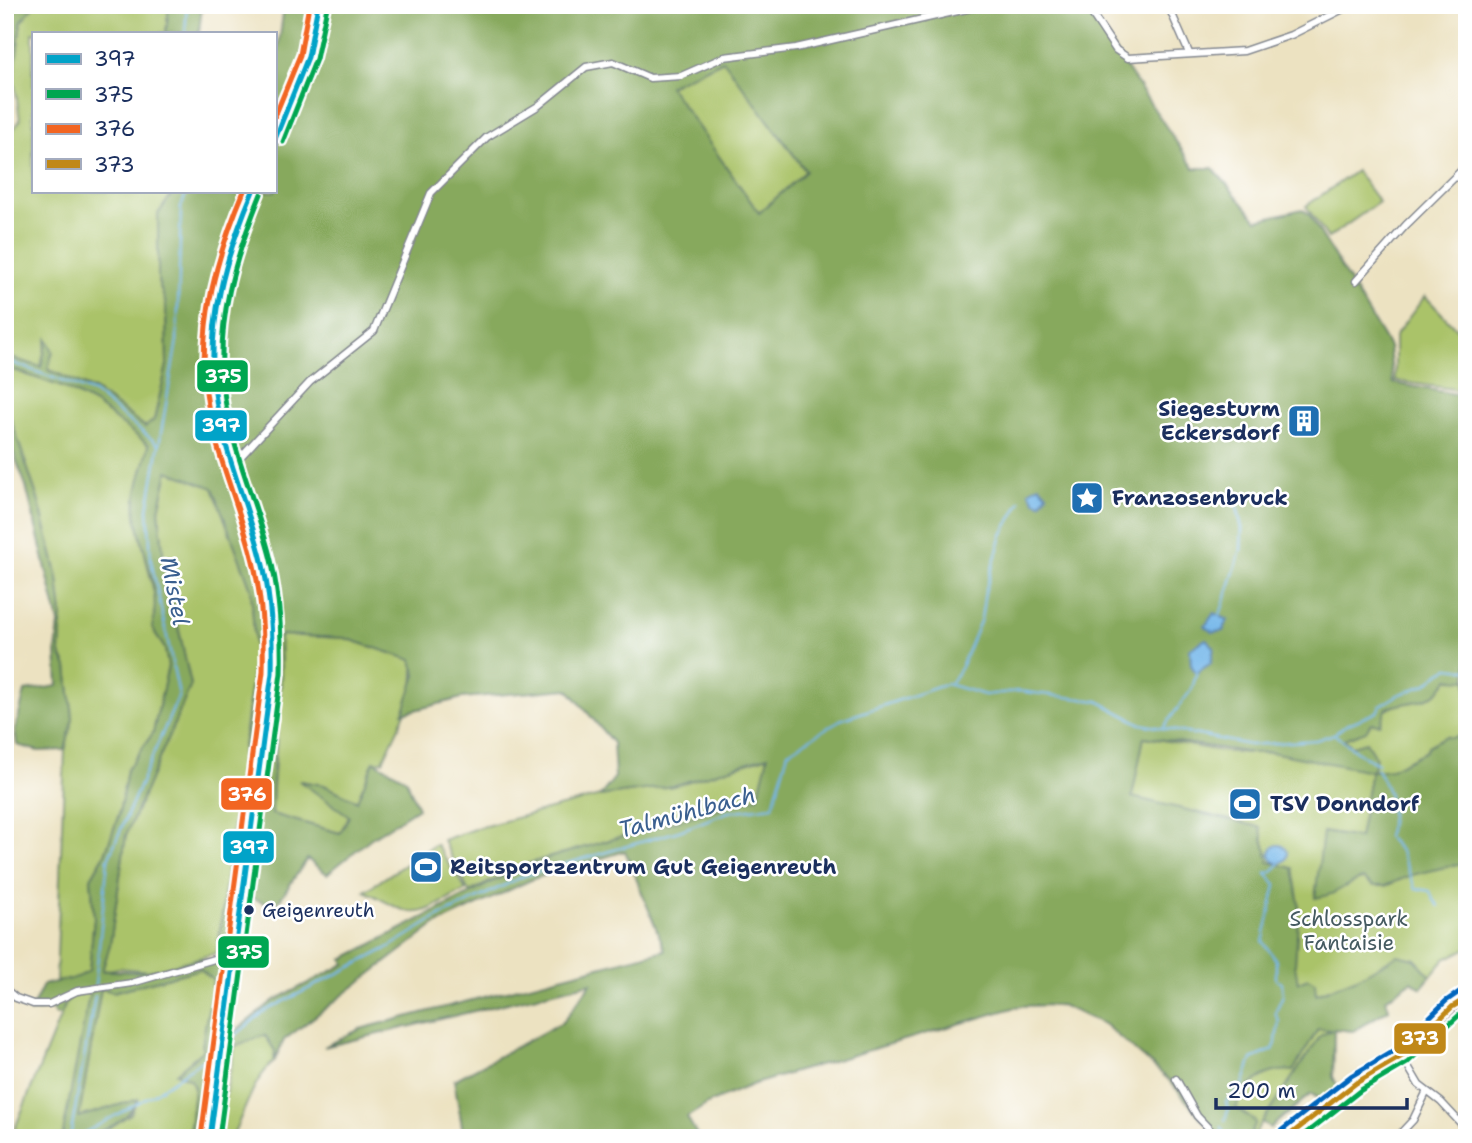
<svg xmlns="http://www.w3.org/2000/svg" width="1472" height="1143" font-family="'Shantell Sans',sans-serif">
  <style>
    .green { fill: #aac369; stroke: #627964; stroke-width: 2; fill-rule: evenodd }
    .forest { fill: #87a95d; stroke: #516c5e; stroke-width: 2; fill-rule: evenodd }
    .water { fill: #75b7ea; stroke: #4873a4; stroke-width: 2 }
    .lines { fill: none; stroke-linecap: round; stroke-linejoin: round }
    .stream { stroke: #75b7ea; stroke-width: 2 }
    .street-casing { stroke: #848890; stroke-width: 9 }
    .secondary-casing { stroke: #848890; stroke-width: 12 }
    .primary-casing { stroke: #848890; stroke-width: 13 }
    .street { stroke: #fff; stroke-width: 6 }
    .secondary { stroke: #fde4d1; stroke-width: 10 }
    .primary { stroke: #fbbb8d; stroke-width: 10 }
    .bus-1-casing { stroke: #fff; stroke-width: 10 }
    .bus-2-casing { stroke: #fff; stroke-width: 10 }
    .bus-3-casing { stroke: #fff; stroke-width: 10 }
    .bus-4-casing { stroke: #fff; stroke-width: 10 }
    .bus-5-casing { stroke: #fff; stroke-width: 10 }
    .bus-1 { stroke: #01a3c8; stroke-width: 5 }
    .bus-2 { stroke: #00a651; stroke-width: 5 }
    .bus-3 { stroke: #f26522; stroke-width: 5 }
    .bus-4 { stroke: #c08818; stroke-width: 5 }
    .bus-5 { stroke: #0065bd; stroke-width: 5 }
    .bus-dot { fill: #1b2f5e; stroke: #fff; stroke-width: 2.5 }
    .labels { text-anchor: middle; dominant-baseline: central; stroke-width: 5; stroke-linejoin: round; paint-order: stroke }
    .bus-label { font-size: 19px; fill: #1b2f5e; stroke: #fff; text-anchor: start }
    .poi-label { font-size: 21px; font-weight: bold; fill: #1b2f5e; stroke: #fff; text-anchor: start }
    .park-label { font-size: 21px; fill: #465b61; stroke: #fff }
    .water-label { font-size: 23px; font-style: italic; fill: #3a5f8f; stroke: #fff }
    .line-badge { stroke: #fff; stroke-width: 2.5 }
    .badge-label { font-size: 19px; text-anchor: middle; font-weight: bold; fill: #fff }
  </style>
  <rect width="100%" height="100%" fill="#fff"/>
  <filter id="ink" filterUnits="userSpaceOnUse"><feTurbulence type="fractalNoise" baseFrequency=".0143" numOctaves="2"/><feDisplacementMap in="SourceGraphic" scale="14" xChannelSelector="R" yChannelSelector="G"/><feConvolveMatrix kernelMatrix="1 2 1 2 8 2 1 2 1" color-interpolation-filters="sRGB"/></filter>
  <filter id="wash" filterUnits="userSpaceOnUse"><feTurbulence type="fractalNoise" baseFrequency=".00686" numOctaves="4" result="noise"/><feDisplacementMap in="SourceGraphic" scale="28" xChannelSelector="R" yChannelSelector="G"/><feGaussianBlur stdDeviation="1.57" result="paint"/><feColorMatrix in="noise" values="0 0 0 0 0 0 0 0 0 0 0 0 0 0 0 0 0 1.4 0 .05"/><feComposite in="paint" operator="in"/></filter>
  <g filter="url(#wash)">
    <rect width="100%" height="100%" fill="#ece2c1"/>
    <path class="green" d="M 34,5 L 169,5 L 166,33 L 33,33 L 33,191 L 174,191 L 158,214 L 158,281 L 166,304 L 167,365 L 154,420 L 146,427 L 96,391 L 48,369 L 47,340 L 41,367 L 5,356 L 5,142 L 20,120 L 14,79 L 21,22 Z
      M 724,60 L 806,172 L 759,213 L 669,86 Z
      M 1356,171 L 1379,202 L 1328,238 L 1306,206 Z
      M 1425,296 L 1467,340 L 1467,391 L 1395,381 L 1395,336 Z
      M 5,367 L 65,388 L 95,404 L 149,445 L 136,515 L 157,606 L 152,628 L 165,649 L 168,666 L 153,733 L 127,770 L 119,814 L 105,854 L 91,878 L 94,918 L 89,972 L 69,983 L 56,981 L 65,750 L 73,719 L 67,667 L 60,653 L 62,615 L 58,578 L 39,502 L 5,402 Z
      M 168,471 L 213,487 L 251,589 L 255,650 L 217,953 L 150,971 L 119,968 L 102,971 L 110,945 L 126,835 L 191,685 L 164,562 L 159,510 Z
      M 280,635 L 345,638 L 412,660 C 421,692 396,731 383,761 L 374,762 L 357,801 L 324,785 L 301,781 L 350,816 L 340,833 L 271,814 L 281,683 Z
      M 1467,667 L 1467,948 L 1445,959 L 1421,988 L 1412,981 L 1386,999 L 1389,1009 L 1353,1031 L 1334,1029 L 1333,1077 L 1339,1089 L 1323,1100 L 1310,1094 L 1270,1128 L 1262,1122 L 1253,1138 L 1218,1138 L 1269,862 L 1260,827 L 1131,798 L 1144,737 C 1179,742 1219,754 1255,753 C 1327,751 1404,699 1467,667 ZM 1371,772 L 1365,848 L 1323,832 L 1359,839 Z
      M 769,756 L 758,797 L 527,864 L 469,892 L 443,840 L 474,829 L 600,796 L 673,786 Z
      M 436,844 L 466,890 C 411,919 420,920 365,891 Z
      M 200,969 L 213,980 C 212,1004 203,1026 202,1051 L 177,1073 L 191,1080 L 194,1088 L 189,1138 L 87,1138 L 131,1114 L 137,1100 L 79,1118 L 101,988 L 113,992 Z
      M 91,989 L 63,1136 L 11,1138 L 67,1000 L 77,991 Z
      M 265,1035 L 275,1051 L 274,1062 C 252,1080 245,1113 231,1138 L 217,1138 L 235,1046 Z"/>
    <path class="forest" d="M 5,5 L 34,5 L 21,22 L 13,82 L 5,80 Z
      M 169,5 L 202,5 L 199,33 L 166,33 Z
      M 284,5 L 1084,5 L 1194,168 L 1213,168 L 1257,220 L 1302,209 L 1309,214 L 1389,347 L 1393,383 L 1467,396 L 1467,680 L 1449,679 C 1430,706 1415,699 1387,708 L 1380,724 L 1371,723 L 1366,731 L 1344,739 L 1352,746 L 1366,742 L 1376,758 L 1372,771 L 1391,769 L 1426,751 L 1428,746 L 1446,736 L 1451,738 L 1467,735 L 1467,862 L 1412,875 L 1385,886 L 1374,886 L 1363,879 C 1342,884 1340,895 1315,898 L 1323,832 L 1359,838 L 1371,771 L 1270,752 L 1252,753 L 1144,737 L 1132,797 L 1260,827 L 1269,862 L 1293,868 L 1299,904 L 1295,966 L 1298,982 L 1308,978 L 1315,982 L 1316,994 L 1357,978 L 1398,955 L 1415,959 L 1431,976 L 1421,988 L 1412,981 L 1386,999 L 1389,1009 L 1353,1031 L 1334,1029 L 1333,1077 L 1339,1089 L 1323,1100 L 1311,1094 L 1270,1128 L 1262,1122 L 1321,1035 L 1332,1030 L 1318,1029 L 1293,1071 C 1267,1068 1245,1084 1236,1108 L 1256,1122 L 1249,1138 L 1218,1138 L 1168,1079 L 1104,1024 L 1061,1005 L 1020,1006 L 754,1084 L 711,1102 L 687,1117 L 699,1138 L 464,1138 L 454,1080 L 563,1022 L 591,983 L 324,1047 L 360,1029 L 665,950 L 625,851 L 533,879 L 435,925 L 284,1040 L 274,1062 L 275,1051 L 265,1035 L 235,1046 L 233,1033 L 273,1001 L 345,964 L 343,959 L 527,864 L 758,797 L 768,756 L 673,786 L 600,796 L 615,777 L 613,743 L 568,689 L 462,698 L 403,713 L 416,675 L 412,660 L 345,638 L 280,635 L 281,683 L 274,752 L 272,814 L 340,833 L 349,816 L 299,781 L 324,785 L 357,801 L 374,761 L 406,779 L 418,808 L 370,839 L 327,874 L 307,859 L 275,907 L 240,893 L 230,943 L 217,953 L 252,689 L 255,650 L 251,589 L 213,488 L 168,471 L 159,510 L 164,562 L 191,685 L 126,835 L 110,945 L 102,971 C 117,970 133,973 146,971 C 184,967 192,950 232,967 L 207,1138 L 189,1138 L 194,1088 L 191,1080 L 176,1073 L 202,1051 C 203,1026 211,1004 213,980 L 200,969 L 113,992 L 101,988 L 79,1117 L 138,1099 C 125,1127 91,1138 62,1138 L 90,990 C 72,992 67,999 61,1015 L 56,1015 L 51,1009 L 30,1012 L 43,985 C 62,979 69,983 89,971 L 94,918 L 91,878 L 105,854 L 119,814 L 127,770 L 153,733 L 168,666 L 165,649 L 152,628 C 162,586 142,556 136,515 C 133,492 144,469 149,445 L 95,404 L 65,388 L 5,367 L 5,356 L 41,367 L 47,339 L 53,351 L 48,370 L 96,391 L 145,427 L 154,420 L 167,365 L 166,304 L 158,281 L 158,214 L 174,191 L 275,191 L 275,77 ZM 723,60 L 806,171 L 759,213 L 669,86 Z
      M 5,402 L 39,502 L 58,578 L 62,615 L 60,653 L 67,667 L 73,719 L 65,750 L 38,751 L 17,745 L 15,731 L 25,691 L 58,686 L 56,651 L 59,623 L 26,486 L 5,431 Z"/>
    <path class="water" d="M 1039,485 L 1047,494 L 1041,503 L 1035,501 L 1029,491 Z
      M 1214,613 L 1228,620 L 1223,631 L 1213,632 L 1205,626 Z
      M 1206,639 L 1214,647 L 1211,663 L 1196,673 L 1191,665 L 1190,649 Z
      M1270 854a9 9 0 1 1 18 0a9 9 0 1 1-18 0Z"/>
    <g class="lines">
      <path class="stream" d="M 185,33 L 187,5
        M 5,360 L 94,393 L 159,445
        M 1219,618 L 1241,550 L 1242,528 L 1234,494
        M 950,684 L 961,667 L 981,619 L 985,592 L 1002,535 L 1021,501
        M 1163,728 L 1192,689 L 1197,671
        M 1334,734 L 1363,756
        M 1365,757 L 1378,764
        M 1376,768 C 1391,791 1395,811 1387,837
        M 1389,839 L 1401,852 L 1415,888 L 1430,891 L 1433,899
        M 1434,900 L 1439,906
        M 1276,980 L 1276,960 L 1263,942 L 1276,885 L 1266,873 L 1272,872 L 1280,863
        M 95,985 L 108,859 L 179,695 L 151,560 L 148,509 L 177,340 L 181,207 L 187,191
        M 1276,1041 L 1279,1021 L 1275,1013 L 1283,995 L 1282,983 L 1278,981
        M 227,1042 L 265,1011 L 386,949 L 436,918 L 524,876 L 679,831 L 728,812 L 773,806 L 788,752 L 840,720 L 947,684 L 985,695 L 1018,691 L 1098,701 L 1141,724 L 1250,745 L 1316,740 L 1334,734 L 1346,725 L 1377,712 L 1380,706 L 1398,695 L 1427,684 L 1439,673 L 1449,668 L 1467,670
        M 1225,1120 L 1228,1110 L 1226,1102 L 1242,1087 L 1252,1059 L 1273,1050 L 1276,1043
        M 1222,1127 L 1224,1135
        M 70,1138 L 95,996
        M 75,1138 L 154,1094 L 217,1050"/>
    </g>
  </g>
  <g filter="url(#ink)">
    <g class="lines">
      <defs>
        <path id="street" d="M 1086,5 L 1116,50 L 1128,58 L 1244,51 L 1291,35 L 1351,5
          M 1168,5 L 1189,53
          M 1356,281 L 1406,225 L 1467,165
          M 232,466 L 310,382 L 374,331 L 431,193 L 487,137 L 538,106 L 586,67 L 613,62 L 650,78 L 681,76 L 724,57 L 796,48 L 984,5
          M 5,989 L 16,998 L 33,1004 L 49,1004 L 77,991 L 132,983 L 221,957 L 235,958
          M 1402,1056 L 1419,1085 L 1441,1102 L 1467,1130
          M 1176,1079 L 1197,1116 L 1218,1138
          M 1396,1138 L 1413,1120 L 1426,1093"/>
        <path id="secondary" d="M 275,139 L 308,57 L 318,5
          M 210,1138 L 272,673 C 273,642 273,612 267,582 C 255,518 224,458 215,393 C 205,324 226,253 253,191"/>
        <path id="primary" d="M 1286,1138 L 1356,1083 L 1402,1056 L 1452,1007 L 1467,998"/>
      </defs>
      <use href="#street" class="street-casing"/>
      <use href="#secondary" class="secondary-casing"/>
      <use href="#primary" class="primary-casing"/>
      <use href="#street" class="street"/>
      <use href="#secondary" class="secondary"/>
      <use href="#primary" class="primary"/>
      <defs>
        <path id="bus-1" d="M 275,139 L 308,57 L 318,5
          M 210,1138 L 272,673 C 273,633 271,595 261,557 C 247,502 222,449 215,393 C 206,323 226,255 253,191"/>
        <path id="bus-2" d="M 283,142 L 316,59 L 327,7
          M 219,1138 L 281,673 C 282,633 280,595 270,556 C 256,501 231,449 224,392 C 215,323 235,257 261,194
          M 1300,1138 L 1361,1090 L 1407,1063 L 1467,1008"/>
        <path id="bus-3" d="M 275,116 L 300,55 L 309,5
          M 201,1137 L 263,672 C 264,635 262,598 253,561 C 240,505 213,451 206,392 C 198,322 217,255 244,191"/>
        <path id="bus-4" d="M 1286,1138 L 1356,1083 L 1402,1056 L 1452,1007 L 1467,998"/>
        <path id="bus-5" d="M 1281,1131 L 1351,1076 L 1397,1049 L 1446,1001 L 1462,990"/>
      </defs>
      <use href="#bus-1" class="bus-1-casing"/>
      <use href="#bus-2" class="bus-2-casing"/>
      <use href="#bus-3" class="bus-3-casing"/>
      <use href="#bus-4" class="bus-4-casing"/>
      <use href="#bus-5" class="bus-5-casing"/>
      <use href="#bus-1" class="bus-1"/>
      <use href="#bus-2" class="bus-2"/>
      <use href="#bus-3" class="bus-3"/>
      <use href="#bus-4" class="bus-4"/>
      <use href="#bus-5" class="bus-5"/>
    </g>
  </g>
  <defs>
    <symbol id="building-square" viewBox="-11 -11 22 22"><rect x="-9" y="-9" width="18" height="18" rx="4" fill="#1f6fb2" stroke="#fff"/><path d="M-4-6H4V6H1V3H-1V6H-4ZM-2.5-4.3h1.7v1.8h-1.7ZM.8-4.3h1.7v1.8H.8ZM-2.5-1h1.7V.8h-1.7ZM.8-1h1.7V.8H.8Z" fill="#fff"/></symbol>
    <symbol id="sight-square" viewBox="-11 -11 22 22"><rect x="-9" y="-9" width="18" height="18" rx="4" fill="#1f6fb2" stroke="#fff"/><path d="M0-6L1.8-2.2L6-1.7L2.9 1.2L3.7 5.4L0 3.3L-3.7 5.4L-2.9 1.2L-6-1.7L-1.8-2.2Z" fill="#fff"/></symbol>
    <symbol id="stadium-square" viewBox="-11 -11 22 22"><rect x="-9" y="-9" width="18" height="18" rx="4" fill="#1f6fb2" stroke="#fff"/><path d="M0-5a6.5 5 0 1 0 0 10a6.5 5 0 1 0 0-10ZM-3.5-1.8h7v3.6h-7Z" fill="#fff"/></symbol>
  </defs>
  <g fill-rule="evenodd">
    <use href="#building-square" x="1285" y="402" width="38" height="38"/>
    <use href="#sight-square" x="1068" y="479" width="38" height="38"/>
    <use href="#stadium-square" x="1226" y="785" width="38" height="38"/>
    <use href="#stadium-square" x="407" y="848" width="38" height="38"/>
  </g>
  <circle class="bus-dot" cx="249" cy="910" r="6"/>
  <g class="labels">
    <g class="bus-label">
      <text x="262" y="910">Geigenreuth</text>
    </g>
    <g class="poi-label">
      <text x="1280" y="409" text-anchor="end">Siegesturm<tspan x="1280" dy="24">Eckersdorf</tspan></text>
      <text x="1112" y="498">Franzosenbruck</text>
      <text x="1270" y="804">TSV Donndorf</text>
      <text x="450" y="867">Reitsportzentrum Gut Geigenreuth</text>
    </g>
    <g class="park-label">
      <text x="1349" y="919">Schlosspark<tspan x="1349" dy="24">Fantaisie</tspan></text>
    </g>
    <g class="water-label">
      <text transform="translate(175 591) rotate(79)">Mistel</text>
      <text transform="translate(687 812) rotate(-15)">Talmühlbach</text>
    </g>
  </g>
  <g class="line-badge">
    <rect x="196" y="359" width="53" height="34" rx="7" fill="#00a651"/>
    <rect x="194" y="409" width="54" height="33" rx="7" fill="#01a3c8"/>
    <rect x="220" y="777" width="53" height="34" rx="7" fill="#f26522"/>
    <rect x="222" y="830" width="53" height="34" rx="7" fill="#01a3c8"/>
    <rect x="217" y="935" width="53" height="34" rx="7" fill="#00a651"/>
    <rect x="1393" y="1022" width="54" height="33" rx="7" fill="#c08818"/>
  </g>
  <g class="badge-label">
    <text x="223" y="383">375</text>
    <text x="221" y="432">397</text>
    <text x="247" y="801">376</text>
    <text x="249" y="854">397</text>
    <text x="244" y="959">375</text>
    <text x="1420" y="1045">373</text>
  </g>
  <rect width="1472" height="1143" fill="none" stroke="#fff" stroke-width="28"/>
  <rect x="32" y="32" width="245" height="161" fill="#ffffff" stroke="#a4acbf" stroke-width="2"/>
  <rect x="46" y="54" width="35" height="10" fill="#01a3c8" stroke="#a4acbf" stroke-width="2"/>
  <text x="94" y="66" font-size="21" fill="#1b2f5e">397</text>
  <rect x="46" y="89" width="35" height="10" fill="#00a651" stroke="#a4acbf" stroke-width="2"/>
  <text x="94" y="102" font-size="21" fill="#1b2f5e">375</text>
  <rect x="46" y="124" width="35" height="10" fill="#f26522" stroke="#a4acbf" stroke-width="2"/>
  <text x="94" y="136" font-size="21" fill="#1b2f5e">376</text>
  <rect x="46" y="159" width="35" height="10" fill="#c08818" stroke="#a4acbf" stroke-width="2"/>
  <text x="94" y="172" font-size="21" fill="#1b2f5e">373</text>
  <path d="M1216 1098v10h191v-10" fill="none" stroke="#1b2f5e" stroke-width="3.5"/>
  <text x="1227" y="1098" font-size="21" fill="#1b2f5e" stroke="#ffffff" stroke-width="5" paint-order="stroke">200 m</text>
</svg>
